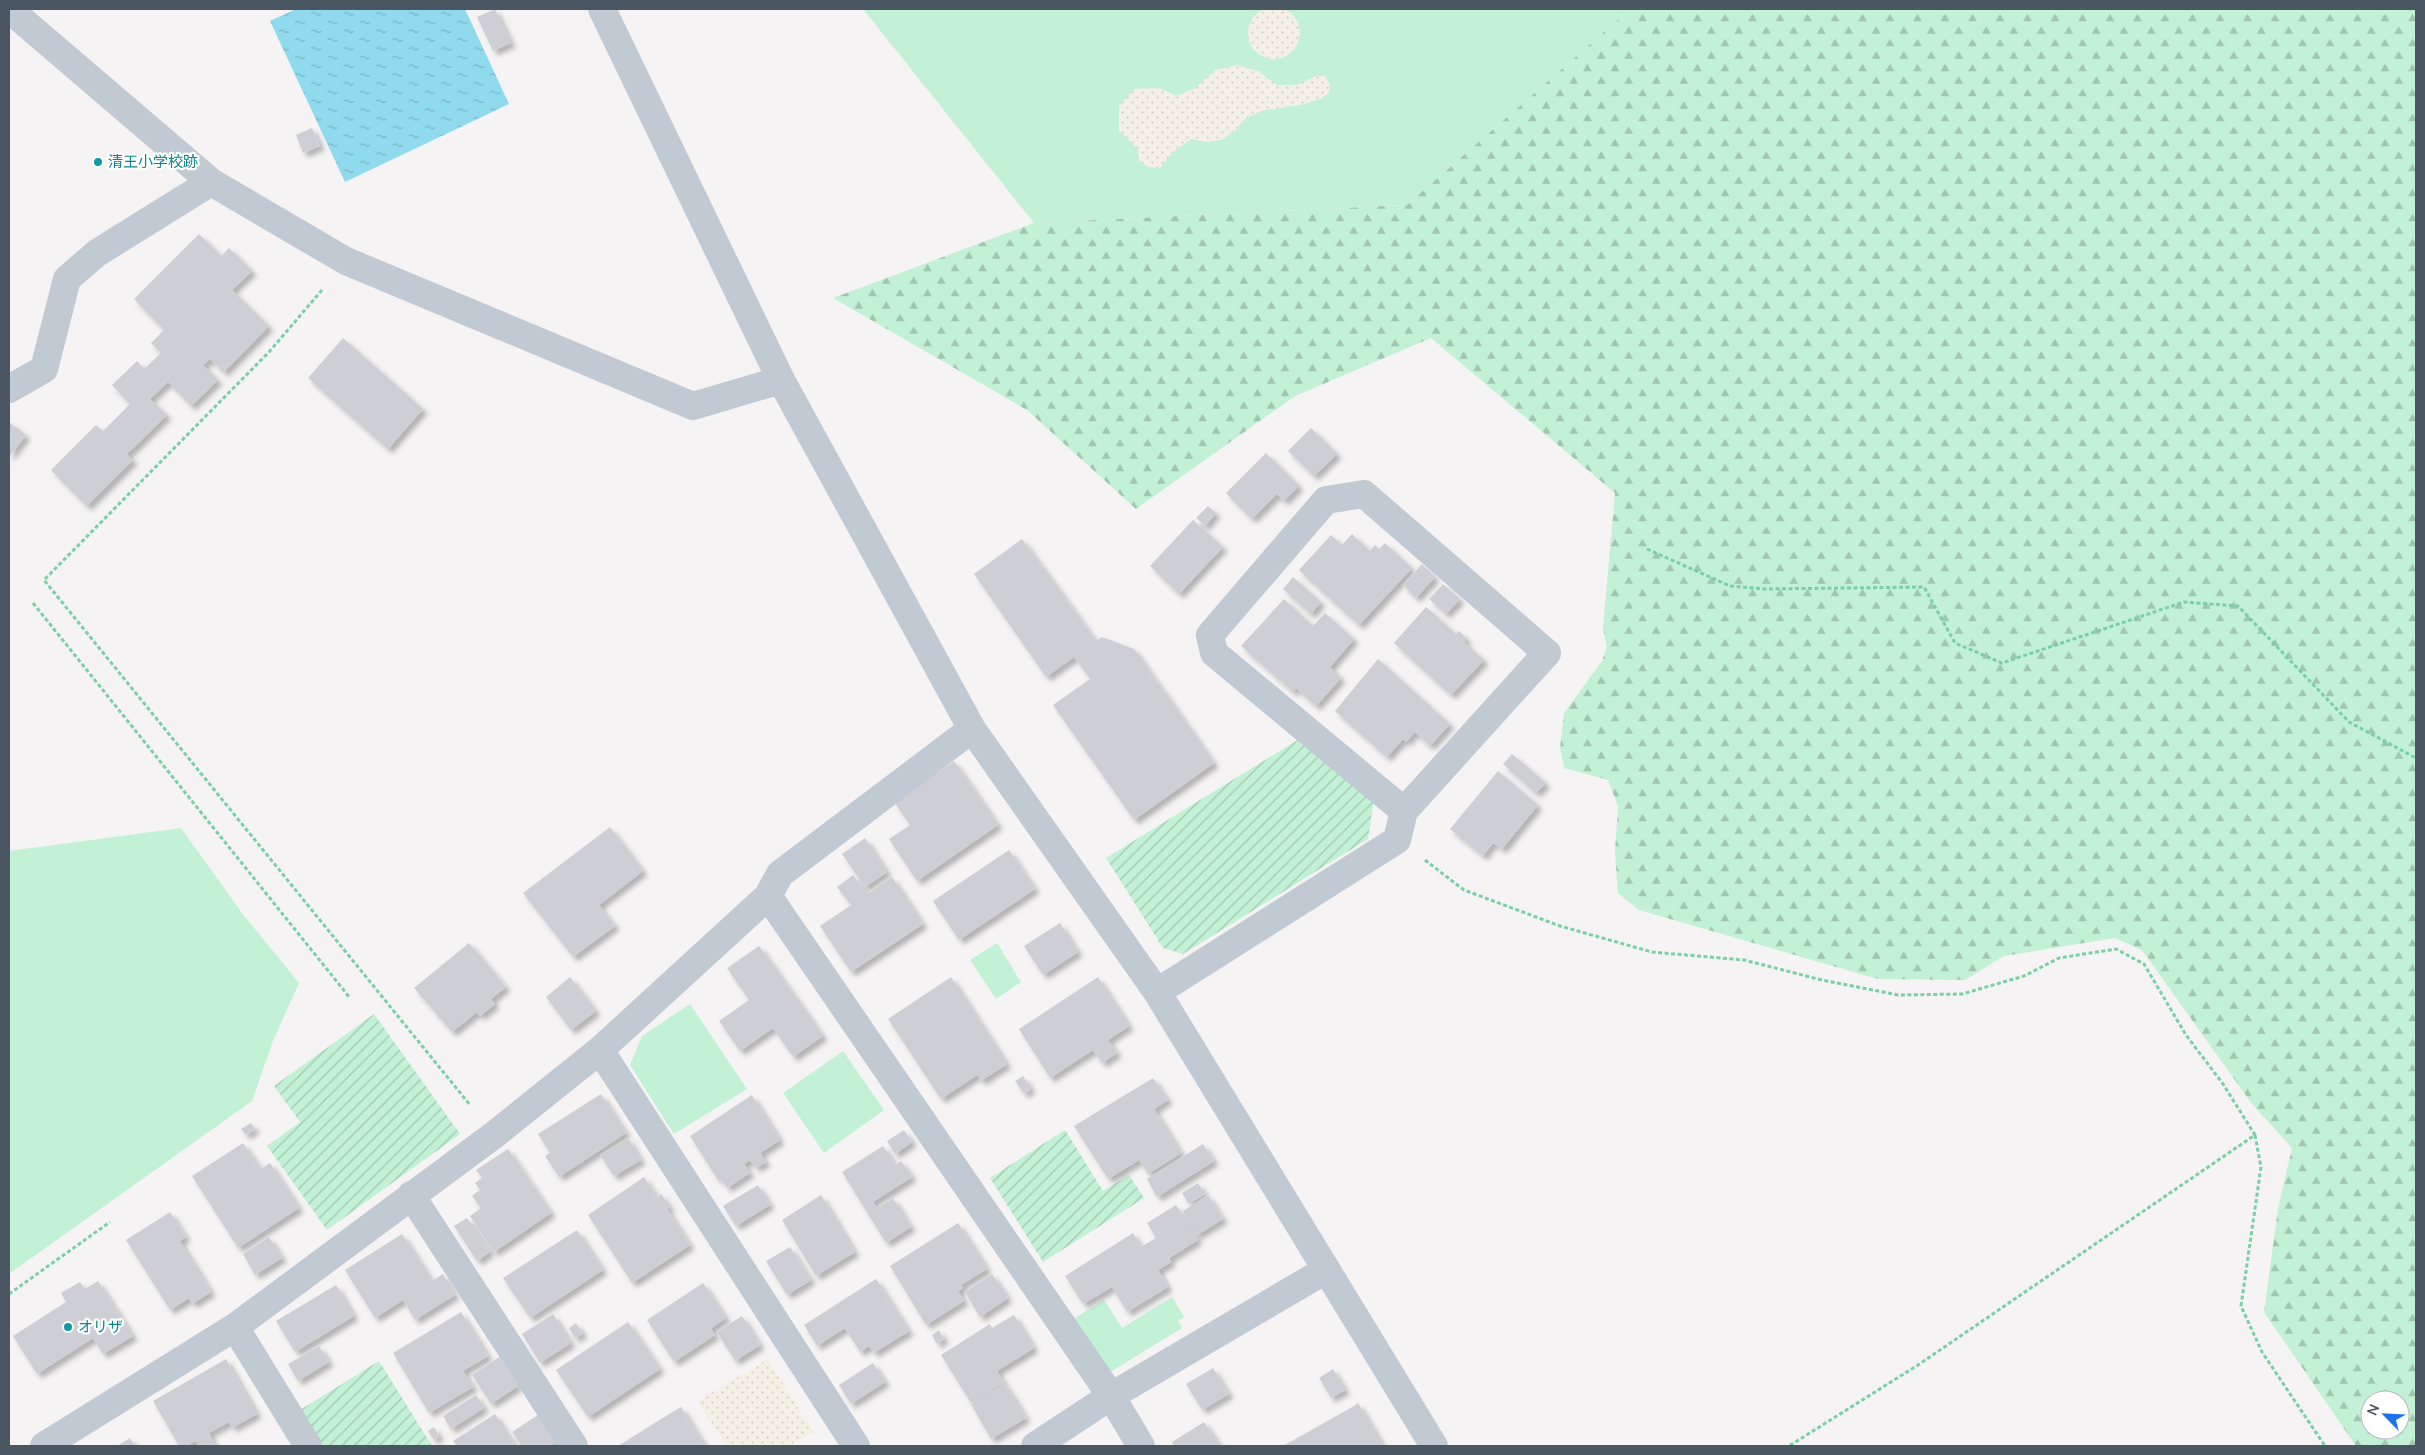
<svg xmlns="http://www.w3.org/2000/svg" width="2425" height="1455" font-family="'Nunito Sans','Noto Sans JP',sans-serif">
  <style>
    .green { fill: #c3f1d5 }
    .forest { fill: url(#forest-firs); fill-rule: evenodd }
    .sand { fill: url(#sand-dots) }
    .garden { fill: url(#garden-furrows) }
    .water { fill: url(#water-ripples) }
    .building { fill: #cdcfd5; filter: url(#shadow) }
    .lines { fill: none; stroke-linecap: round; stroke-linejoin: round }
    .path { stroke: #7ad0a6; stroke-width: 3; stroke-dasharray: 4 2.5; stroke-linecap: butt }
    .minor { stroke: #c1cad2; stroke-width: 28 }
    .culture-dot { fill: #0f9aa8; stroke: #fff; stroke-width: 2 }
    .labels { text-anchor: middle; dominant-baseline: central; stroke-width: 4.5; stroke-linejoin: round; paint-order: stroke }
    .culture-label { font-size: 15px; fill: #0d838f; stroke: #fff; text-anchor: start }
  </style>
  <defs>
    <pattern id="forest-firs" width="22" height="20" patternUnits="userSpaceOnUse" patternTransform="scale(1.25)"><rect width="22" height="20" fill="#c3f1d5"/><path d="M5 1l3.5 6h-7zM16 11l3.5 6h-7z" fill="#a0c6b0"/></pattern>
    <pattern id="sand-dots" width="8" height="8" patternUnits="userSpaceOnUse" patternTransform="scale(1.25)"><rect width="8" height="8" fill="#f5f0e5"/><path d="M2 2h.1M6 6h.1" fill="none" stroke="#d4d0c7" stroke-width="1.8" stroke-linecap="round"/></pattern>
    <pattern id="garden-furrows" width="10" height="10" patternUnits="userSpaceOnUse" patternTransform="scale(1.25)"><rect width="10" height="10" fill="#c3f1d5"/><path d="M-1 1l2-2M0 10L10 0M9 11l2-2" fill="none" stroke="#a0c6b0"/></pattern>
    <pattern id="water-ripples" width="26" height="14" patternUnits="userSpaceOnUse" patternTransform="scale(1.25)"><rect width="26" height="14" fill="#90daee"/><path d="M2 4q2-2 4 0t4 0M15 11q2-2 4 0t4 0" fill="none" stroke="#78b4c4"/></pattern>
    <filter id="shadow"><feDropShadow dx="4.5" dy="4.5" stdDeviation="2.5" flood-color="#0004"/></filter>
  </defs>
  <rect width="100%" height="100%" fill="#f5f3f3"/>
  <path class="green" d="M 863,9 L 1630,9 L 1407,205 L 1034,223 Z
    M 181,828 L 242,913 L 299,983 L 273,1041 L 252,1101 L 9,1274 L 9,851 Z
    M 997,943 L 1021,982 L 996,999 L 970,960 Z
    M 690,1004 L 747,1089 L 674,1134 L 630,1065 L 642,1036 Z
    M 843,1051 L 884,1110 L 824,1153 L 783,1093 Z
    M 1172,1297 L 1184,1317 L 1178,1321 L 1182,1328 L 1112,1371 L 1096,1364 L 1070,1321 L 1104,1300 L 1122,1328 Z"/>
  <path class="forest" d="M 1630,9 L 2416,9 L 2416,1446 L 2356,1446 L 2264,1312 L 2278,1209 L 2292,1148 L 2252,1104 L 2142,950 L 2115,938 L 2004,956 L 1965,980 L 1878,979 L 1639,910 L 1618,893 L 1615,852 L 1618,806 L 1608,780 L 1564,768 L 1560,748 L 1564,713 L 1602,661 L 1607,647 L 1603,628 L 1615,493 L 1431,338 L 1295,396 L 1136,509 L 1027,410 L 833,298 L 1034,223 L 1407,205 ZM 2370,1400 L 2400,1400 L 2400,1430 L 2370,1430 Z"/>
  <path class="sand" d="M1248 33a26 26 0 1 1 52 0a26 26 0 1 1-52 0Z
    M 1237,65 L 1258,71 L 1277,85 L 1297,85 L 1316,76 L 1325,76 L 1330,85 L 1329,93 L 1320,99 L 1304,104 L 1261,111 L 1245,119 L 1235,131 L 1221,140 L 1207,142 L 1191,139 L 1172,153 L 1160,168 L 1147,167 L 1139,160 L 1138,149 L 1119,131 L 1119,106 L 1134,89 L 1159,88 L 1176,96 L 1194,89 L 1216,70 Z
    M 768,1359 L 813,1432 L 790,1446 L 726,1446 L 698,1401 Z"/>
  <path class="garden" d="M 1299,739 L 1374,799 L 1368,839 L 1183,954 L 1163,948 L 1106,858 Z
    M 374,1014 L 460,1134 L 327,1230 L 267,1146 L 300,1122 L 274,1086 Z
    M 1065,1130 L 1103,1191 L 1129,1175 L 1144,1198 L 1043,1262 L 990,1178 Z
    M 379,1361 L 432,1446 L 323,1446 L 300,1410 Z"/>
  <path class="water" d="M 296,9 L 465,9 L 509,104 L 345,182 L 270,21 Z"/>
  <path class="building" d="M 495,9 L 511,43 L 493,51 L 477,17 Z
    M 312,128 L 320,146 L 303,153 L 296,135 Z
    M 199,234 L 221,256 L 229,248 L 252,271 L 232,290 L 269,326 L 224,372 L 210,359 L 203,365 L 218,380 L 191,406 L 168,382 L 150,399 L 167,415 L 127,454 L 133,460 L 87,506 L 51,470 L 96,425 L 103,431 L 130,404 L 112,385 L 137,361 L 144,369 L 161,353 L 151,343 L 164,330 L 134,299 Z
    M 343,338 L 423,409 L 388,449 L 308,378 Z
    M 9,422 L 26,435 L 9,457 Z
    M 1311,428 L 1337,454 L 1314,476 L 1288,451 Z
    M 1266,453 L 1299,486 L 1284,501 L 1277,494 L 1252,519 L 1226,493 Z
    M 1208,506 L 1216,513 L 1205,526 L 1196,518 Z
    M 1193,520 L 1223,547 L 1179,594 L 1150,566 Z
    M 1352,534 L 1370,551 L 1375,545 L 1379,549 L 1385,543 L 1412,568 L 1359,625 L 1299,570 L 1331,535 L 1342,545 Z
    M 1022,539 L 1096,641 L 1102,637 L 1134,649 L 1214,763 L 1134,820 L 1053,705 L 1090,679 L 1074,657 L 1046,677 L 974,574 Z
    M 1422,564 L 1435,577 L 1416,598 L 1403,585 Z
    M 1293,577 L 1321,602 L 1311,614 L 1283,589 Z
    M 1443,584 L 1460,599 L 1446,614 L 1429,599 Z
    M 1284,599 L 1313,626 L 1325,613 L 1354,639 L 1330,667 L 1341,678 L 1316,706 L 1296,688 L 1293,692 L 1241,646 Z
    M 1426,607 L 1456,634 L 1459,631 L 1467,639 L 1464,642 L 1484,660 L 1451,695 L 1394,643 Z
    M 1378,659 L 1450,724 L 1430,746 L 1415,732 L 1406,742 L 1403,739 L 1387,757 L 1335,711 Z
    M 1512,754 L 1546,783 L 1536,793 L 1503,764 Z
    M 954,761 L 998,825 L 917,881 L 889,839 L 910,825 L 894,802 Z
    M 1498,771 L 1538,805 L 1502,849 L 1493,843 L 1483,856 L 1450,829 Z
    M 610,827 L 643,871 L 599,905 L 615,926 L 573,957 L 523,893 Z
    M 865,838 L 887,872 L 865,887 L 842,854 Z
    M 1009,850 L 1035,889 L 959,940 L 933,901 Z
    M 853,875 L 867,894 L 892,877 L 923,924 L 851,972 L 820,926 L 851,905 L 837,887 Z
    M 1060,923 L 1078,952 L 1043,975 L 1024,946 Z
    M 469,943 L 506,987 L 491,999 L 495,1004 L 480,1016 L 477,1012 L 452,1032 L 414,988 Z
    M 759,946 L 823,1036 L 793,1057 L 773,1028 L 740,1051 L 719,1021 L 749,1000 L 727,968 Z
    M 570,977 L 596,1011 L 571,1030 L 546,997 Z
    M 951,977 L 1007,1064 L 981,1081 L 977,1075 L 941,1099 L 888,1019 Z
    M 1098,977 L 1129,1026 L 1108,1040 L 1117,1053 L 1102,1063 L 1093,1050 L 1050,1078 L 1019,1029 Z
    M 1023,1076 L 1031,1089 L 1024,1094 L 1015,1081 Z
    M 1153,1078 L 1168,1100 L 1154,1109 L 1181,1153 L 1148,1174 L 1139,1160 L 1108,1179 L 1074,1126 Z
    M 601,1094 L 626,1133 L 559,1177 L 545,1156 L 550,1153 L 538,1134 Z
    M 752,1095 L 780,1140 L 760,1153 L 766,1162 L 756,1168 L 750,1160 L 744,1164 L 750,1173 L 727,1188 L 721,1179 L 718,1180 L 690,1136 Z
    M 251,1123 L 255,1129 L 246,1135 L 241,1129 Z
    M 904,1130 L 912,1142 L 895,1154 L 887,1141 Z
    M 628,1138 L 641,1160 L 614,1176 L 600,1155 Z
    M 243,1143 L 261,1169 L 270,1163 L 299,1208 L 238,1248 L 192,1176 Z
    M 1203,1144 L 1214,1161 L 1157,1197 L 1147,1179 Z
    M 883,1146 L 895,1165 L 901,1161 L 912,1177 L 873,1202 L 877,1208 L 893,1198 L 911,1227 L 886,1243 L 842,1172 Z
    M 508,1149 L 551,1213 L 494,1252 L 470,1216 L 481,1208 L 472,1196 L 480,1190 L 475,1183 L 482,1178 L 476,1170 Z
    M 644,1177 L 657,1197 L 661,1194 L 670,1207 L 667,1209 L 690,1245 L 632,1283 L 588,1215 Z
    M 1198,1183 L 1205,1194 L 1189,1204 L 1182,1193 Z
    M 758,1185 L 770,1205 L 736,1226 L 723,1206 Z
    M 821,1195 L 855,1252 L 816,1276 L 782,1220 Z
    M 1208,1195 L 1223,1219 L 1197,1235 L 1183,1211 Z
    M 1176,1205 L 1198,1240 L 1169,1258 L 1171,1262 L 1158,1270 L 1168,1287 L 1127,1312 L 1112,1287 L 1083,1304 L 1065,1276 L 1133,1233 L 1141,1247 L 1156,1238 L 1147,1223 Z
    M 170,1212 L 186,1237 L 180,1241 L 211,1292 L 192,1304 L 189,1298 L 170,1310 L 126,1240 Z
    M 467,1218 L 490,1252 L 477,1261 L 454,1226 Z
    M 958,1223 L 987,1269 L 961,1285 L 963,1288 L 958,1291 L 964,1301 L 926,1325 L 890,1266 Z
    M 577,1230 L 603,1270 L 530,1318 L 503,1278 Z
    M 402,1234 L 432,1281 L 443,1274 L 455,1295 L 415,1320 L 403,1300 L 375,1318 L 345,1270 Z
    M 269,1237 L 282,1258 L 255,1275 L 243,1254 Z
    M 790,1247 L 811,1280 L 787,1295 L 766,1261 Z
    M 992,1274 L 1008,1298 L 980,1317 L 965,1292 Z
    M 876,1279 L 909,1331 L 874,1353 L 869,1346 L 860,1352 L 845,1328 L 817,1346 L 804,1325 Z
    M 98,1281 L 133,1336 L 103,1354 L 93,1338 L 37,1374 L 13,1336 L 66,1302 L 61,1293 L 80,1282 L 85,1289 Z
    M 703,1283 L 726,1318 L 711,1328 L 715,1335 L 674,1362 L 647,1320 Z
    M 336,1285 L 354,1316 L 295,1352 L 276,1321 Z
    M 461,1312 L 488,1356 L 463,1371 L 473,1387 L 429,1413 L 393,1353 Z
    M 553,1314 L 571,1343 L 540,1363 L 522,1334 Z
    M 1014,1315 L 1034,1348 L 997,1371 L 1004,1383 L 971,1403 L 941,1355 L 990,1324 L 992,1328 Z
    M 742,1316 L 760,1345 L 735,1361 L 717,1332 Z
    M 628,1322 L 660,1369 L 588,1417 L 556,1370 Z
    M 576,1323 L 583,1334 L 575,1338 L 569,1328 Z
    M 939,1330 L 944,1339 L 937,1344 L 932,1335 Z
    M 319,1346 L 329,1362 L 298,1381 L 288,1364 Z
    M 499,1357 L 518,1386 L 491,1404 L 472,1375 Z
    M 226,1359 L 257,1414 L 232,1428 L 229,1422 L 209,1433 L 215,1445 L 212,1446 L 199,1446 L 196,1441 L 186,1446 L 179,1446 L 153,1401 Z
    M 873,1363 L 885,1382 L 851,1404 L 839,1385 Z
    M 1213,1368 L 1229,1394 L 1202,1410 L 1186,1384 Z
    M 1333,1369 L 1345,1390 L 1331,1398 L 1319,1378 Z
    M 1005,1384 L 1026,1418 L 991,1439 L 971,1404 Z
    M 476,1395 L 484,1408 L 451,1429 L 443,1416 Z
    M 1358,1403 L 1383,1446 L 1283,1446 L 1354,1406 Z
    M 681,1407 L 705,1446 L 618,1446 L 661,1419 Z
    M 495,1414 L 515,1446 L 457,1446 L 453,1441 Z
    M 538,1415 L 556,1442 L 549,1446 L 522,1446 L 512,1432 Z
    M 1204,1422 L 1220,1446 L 1174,1446 L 1172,1442 Z
    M 434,1427 L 439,1436 L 434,1440 L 428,1431 Z
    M 130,1438 L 135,1446 L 117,1446 Z"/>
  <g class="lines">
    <path class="path" d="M 322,290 L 269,352 L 44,580 L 470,1105
      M 1647,549 L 1730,586 L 1765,589 L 1924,587 L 1955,643 L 2002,663 L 2184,602 L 2238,606 L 2349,722 L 2416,758
      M 33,603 L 350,998
      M 1425,860 L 1464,890 L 1560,926 L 1652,952 L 1744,960 L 1822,980 L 1898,995 L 1962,994 L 2024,976 L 2059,958 L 2116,949 L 2144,964 L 2186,1035 L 2223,1084 L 2255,1135 L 1918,1365 L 1789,1446
      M 2255,1135 L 2261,1167 L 2241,1306 L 2262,1352 L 2325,1446
      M 9,1294 L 110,1222"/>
    <path class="minor" d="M 9,9 L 211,182 L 346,261 L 693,406 L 781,380
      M 602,9 L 781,380 L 972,729 L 1157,992 L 1434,1446
      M 9,389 L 44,369 L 67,279 L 97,253 L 211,182
      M 768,896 L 1111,1396 L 1141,1446
      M 1157,992 L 1397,840 L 1404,811 L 1547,653 L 1364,494 L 1326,500 L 1210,635 L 1214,653 L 1404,811
      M 600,1050 L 856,1446
      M 411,1195 L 574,1446
      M 235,1327 L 308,1446
      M 44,1446 L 235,1327 L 494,1135 L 600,1050 L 768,896 L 780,874 L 972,729
      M 1035,1446 L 1111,1396 L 1326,1270"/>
  </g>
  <g class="culture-dot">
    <circle cx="98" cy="162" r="5"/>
    <circle cx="68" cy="1327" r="5"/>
  </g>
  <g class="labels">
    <g class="culture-label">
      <text x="108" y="162">清王小学校跡</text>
      <text x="78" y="1327">オリザ</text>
    </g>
  </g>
  <rect width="2425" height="1455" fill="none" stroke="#4a5661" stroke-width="20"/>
  <g transform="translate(2385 1415) rotate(294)"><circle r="24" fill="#ffffff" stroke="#b7bbc0"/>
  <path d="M0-4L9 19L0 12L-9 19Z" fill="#1a73e8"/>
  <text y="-8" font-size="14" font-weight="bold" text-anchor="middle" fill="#4a5661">N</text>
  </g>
</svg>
